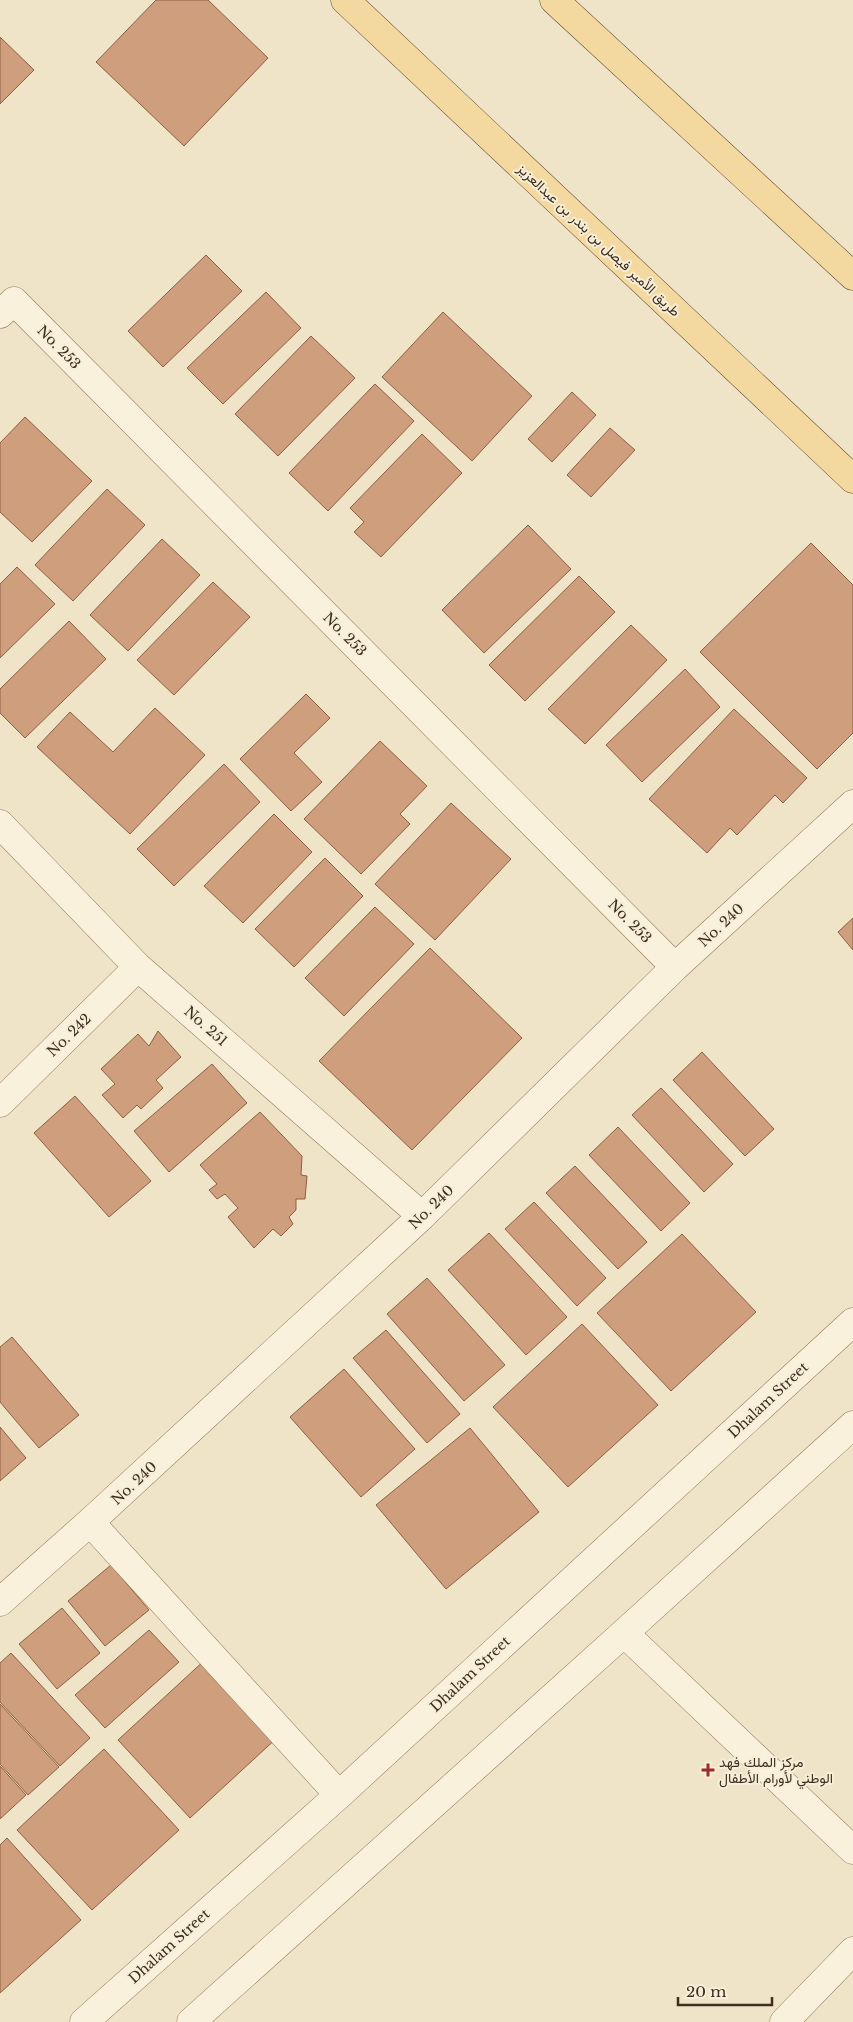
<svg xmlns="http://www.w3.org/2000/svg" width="853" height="2022" font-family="'Libre Baskerville',Vazirmatn,serif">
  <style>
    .building { fill: #cf9f7d; stroke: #8d5f41 }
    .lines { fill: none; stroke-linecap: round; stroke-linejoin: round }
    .minor-casing { stroke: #8d765c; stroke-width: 29 }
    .major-casing { stroke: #5b4430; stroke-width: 29 }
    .minor { stroke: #faf1dc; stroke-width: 28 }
    .major { stroke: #f3d9a0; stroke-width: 28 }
    .poi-dot { fill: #9e2a2b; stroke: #f7eed8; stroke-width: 2 }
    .labels { text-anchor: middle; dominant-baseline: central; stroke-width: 4; stroke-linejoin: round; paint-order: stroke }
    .street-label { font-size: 14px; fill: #3d2e20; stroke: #f7eed8 }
    .poi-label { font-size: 14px; fill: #3d2e20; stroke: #f7eed8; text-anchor: start }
  </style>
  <rect width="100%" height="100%" fill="#f0e4c8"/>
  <path class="building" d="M 156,0 L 208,0 L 268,58 L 184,146 L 96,62 Z
    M 0,37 L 34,70 L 0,104 Z
    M 206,255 L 242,291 L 163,367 L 128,331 Z
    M 266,292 L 301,328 L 223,404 L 187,368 Z
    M 443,312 L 532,396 L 472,461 L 382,377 Z
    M 311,336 L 355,378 L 278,456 L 235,414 Z
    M 375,384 L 414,421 L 328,511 L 289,473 Z
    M 572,392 L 596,415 L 552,462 L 528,439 Z
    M 25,417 L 92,481 L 32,542 L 0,512 L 0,443 Z
    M 610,428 L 635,450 L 591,497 L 567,475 Z
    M 422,434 L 462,473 L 381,557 L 354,532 L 364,522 L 350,508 Z
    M 107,489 L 145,525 L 73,601 L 35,565 Z
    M 528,525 L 571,569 L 484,653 L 442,610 Z
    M 162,539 L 200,575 L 128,651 L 90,615 Z
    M 811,543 L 853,585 L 853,733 L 817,769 L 700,652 Z
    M 17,567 L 55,604 L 0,658 L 0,584 Z
    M 579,576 L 615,612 L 525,701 L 489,665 Z
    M 213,582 L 250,617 L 174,695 L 137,660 Z
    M 69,621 L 106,659 L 25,738 L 0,713 L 0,689 Z
    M 631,625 L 667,660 L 585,744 L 548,709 Z
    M 685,669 L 720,707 L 642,782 L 606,745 Z
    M 306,694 L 330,718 L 294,753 L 322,782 L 291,811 L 240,759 Z
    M 155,708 L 205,755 L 130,834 L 37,747 L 70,712 L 113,752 Z
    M 734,709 L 807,778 L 783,803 L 775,795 L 737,835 L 730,828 L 707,853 L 649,799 Z
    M 380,741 L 427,786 L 400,814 L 410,824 L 361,874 L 304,819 Z
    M 224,764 L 260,802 L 174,886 L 137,849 Z
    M 451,803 L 511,859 L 435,940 L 375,884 Z
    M 274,814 L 312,852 L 243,923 L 204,886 Z
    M 325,858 L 363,896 L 294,967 L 255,929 Z
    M 375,907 L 414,944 L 344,1016 L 305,978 Z
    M 853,918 L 853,950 L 838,932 Z
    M 430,948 L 522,1038 L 412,1150 L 319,1061 Z
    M 158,1031 L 181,1057 L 156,1080 L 163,1088 L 141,1109 L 137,1105 L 123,1118 L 102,1095 L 115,1084 L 101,1069 L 138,1034 L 149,1046 Z
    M 702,1052 L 774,1129 L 745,1156 L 673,1080 Z
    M 212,1064 L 247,1103 L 169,1172 L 134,1131 Z
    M 661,1088 L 733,1164 L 704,1192 L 632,1115 Z
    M 75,1096 L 151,1181 L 109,1217 L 34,1133 Z
    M 260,1112 L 302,1156 L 301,1175 L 307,1176 L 305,1199 L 296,1199 L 296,1210 L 289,1217 L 293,1224 L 281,1236 L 273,1229 L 254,1248 L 228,1217 L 238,1208 L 225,1194 L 217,1199 L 209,1190 L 217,1184 L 200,1165 Z
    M 618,1127 L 690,1203 L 661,1231 L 589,1155 Z
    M 575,1166 L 647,1242 L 618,1269 L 546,1193 Z
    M 534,1202 L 606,1278 L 577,1306 L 505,1229 Z
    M 489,1233 L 567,1317 L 526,1355 L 448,1270 Z
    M 682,1234 L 756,1312 L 671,1391 L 597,1313 Z
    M 427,1278 L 505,1365 L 464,1401 L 387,1314 Z
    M 582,1324 L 658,1405 L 568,1487 L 493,1407 Z
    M 386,1330 L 460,1414 L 427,1443 L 353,1358 Z
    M 12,1337 L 79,1415 L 39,1448 L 0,1402 L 0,1347 Z
    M 344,1369 L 415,1449 L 361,1497 L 290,1417 Z
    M 0,1427 L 26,1458 L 0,1481 Z
    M 470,1428 L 539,1512 L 446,1589 L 376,1505 Z
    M 111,1565 L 149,1610 L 105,1646 L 68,1601 Z
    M 62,1608 L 100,1653 L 57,1689 L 19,1644 Z
    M 149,1630 L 179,1662 L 105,1728 L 75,1695 Z
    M 11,1653 L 90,1738 L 60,1766 L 0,1702 L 0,1663 Z
    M 207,1658 L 279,1736 L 190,1818 L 118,1740 Z
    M 0,1704 L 59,1767 L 28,1795 L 0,1764 Z
    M 104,1749 L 179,1830 L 92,1910 L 17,1830 Z
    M 0,1766 L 26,1795 L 0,1819 Z
    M 7,1838 L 81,1920 L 0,1993 L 0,1845 Z"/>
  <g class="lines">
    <defs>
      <path id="minor" d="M 0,314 L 14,301 L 675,967
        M 0,824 L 138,967 L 422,1216
        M 0,1103 L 138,967
        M 90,1522 L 339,1795
        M 0,1602 L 90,1522 L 422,1216 L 675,967 L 853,804
        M 624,1633 L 853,1850
        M 84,2022 L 339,1795 L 853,1322
        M 191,2022 L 624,1633 L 853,1425
        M 784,2022 L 853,1951"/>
      <path id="major" d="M 345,0 L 853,479
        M 554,0 L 853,276"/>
    </defs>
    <use href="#minor" class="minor-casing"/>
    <use href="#major" class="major-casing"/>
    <use href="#minor" class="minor"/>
    <use href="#major" class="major"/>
  </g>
  <path class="poi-dot" d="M705.5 1762.5h5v5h5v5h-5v5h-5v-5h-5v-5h5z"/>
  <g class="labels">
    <g class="street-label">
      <text transform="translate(599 240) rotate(43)">طريق الأمير فيصل بن بندر بن عبدالعزيز</text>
      <text transform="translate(59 347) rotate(45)">No. 253</text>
      <text transform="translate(345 634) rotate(45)">No. 253</text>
      <text transform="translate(630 921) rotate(45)">No. 253</text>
      <text transform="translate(721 925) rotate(-43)">No. 240</text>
      <text transform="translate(206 1026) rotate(41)">No. 251</text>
      <text transform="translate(69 1035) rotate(-44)">No. 242</text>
      <text transform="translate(431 1207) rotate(-44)">No. 240</text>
      <text transform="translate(768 1400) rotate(-43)">Dhalam Street</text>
      <text transform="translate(134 1483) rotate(-43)">No. 240</text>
      <text transform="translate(470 1674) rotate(-43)">Dhalam Street</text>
      <text transform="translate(169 1946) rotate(-42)">Dhalam Street</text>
    </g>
    <g class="poi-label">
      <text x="719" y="1762">مركز الملك فهد<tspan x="719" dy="16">الوطني لأورام الأطفال</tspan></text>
    </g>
  </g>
  <path d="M678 1997v8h94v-8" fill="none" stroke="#3d2e20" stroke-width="2.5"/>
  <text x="686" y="1997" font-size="15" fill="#3d2e20" stroke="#f7eed8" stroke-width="4" paint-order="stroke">20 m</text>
</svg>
